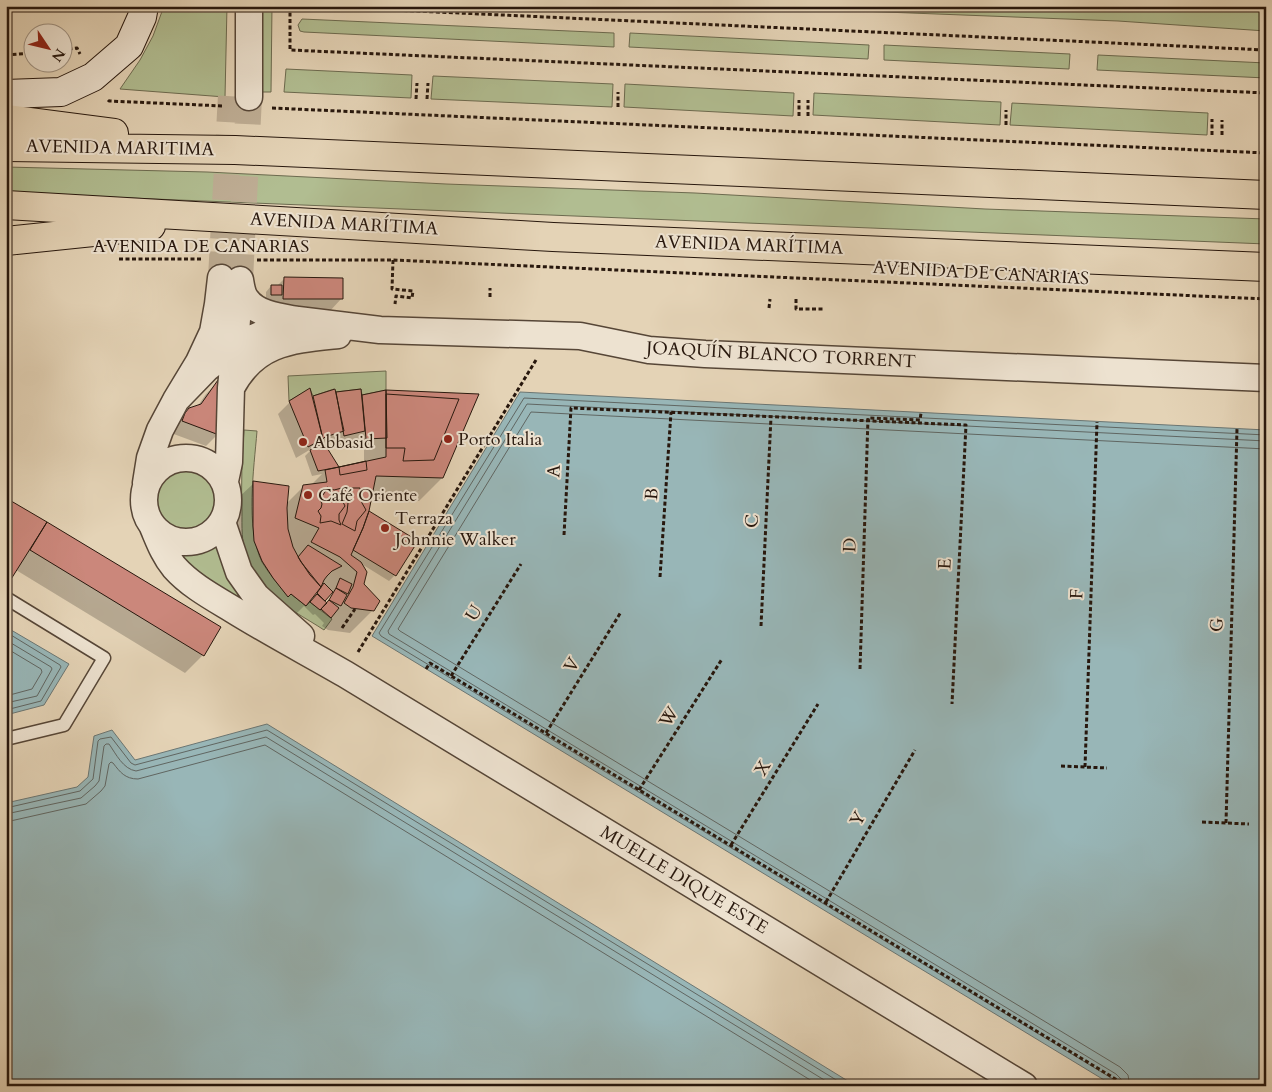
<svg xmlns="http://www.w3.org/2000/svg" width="1272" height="1092" font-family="Cardo,serif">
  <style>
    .green { fill: #b1bd91; stroke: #6c6a4f }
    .water { fill: #98b6b7; stroke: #6b7673 }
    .shadow { fill: #0003; fill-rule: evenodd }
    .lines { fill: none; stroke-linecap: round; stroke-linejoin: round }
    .shore { stroke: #606662; stroke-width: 1 }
    .building { fill: #cb877b; stroke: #27170d }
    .street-tunnel { stroke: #bead94; stroke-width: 26; stroke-dasharray: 26 13; stroke-linecap: butt }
    .lane-casing { stroke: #564637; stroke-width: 15 }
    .street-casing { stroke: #564637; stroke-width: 29 }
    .secondary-casing { stroke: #27170d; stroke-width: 30 }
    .highway-casing { stroke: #27170d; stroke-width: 30 }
    .path { stroke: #27170d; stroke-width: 3; stroke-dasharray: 4 2.5; stroke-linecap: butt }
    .lane { stroke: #ede2d0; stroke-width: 12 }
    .street { stroke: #ede2d0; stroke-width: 26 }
    .secondary { stroke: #ede2d0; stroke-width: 28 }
    .highway { stroke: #e4d3b6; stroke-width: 28 }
    .poi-dot { fill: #8f2418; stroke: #ede2d0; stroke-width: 2 }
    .labels { text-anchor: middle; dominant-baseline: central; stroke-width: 4; stroke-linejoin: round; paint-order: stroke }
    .street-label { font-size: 18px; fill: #27170d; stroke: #ede2d0 }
    .poi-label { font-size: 18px; fill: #27170d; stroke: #ede2d0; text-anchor: start }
  </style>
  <rect width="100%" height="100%" fill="#e4d3b6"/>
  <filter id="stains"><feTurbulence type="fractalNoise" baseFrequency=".004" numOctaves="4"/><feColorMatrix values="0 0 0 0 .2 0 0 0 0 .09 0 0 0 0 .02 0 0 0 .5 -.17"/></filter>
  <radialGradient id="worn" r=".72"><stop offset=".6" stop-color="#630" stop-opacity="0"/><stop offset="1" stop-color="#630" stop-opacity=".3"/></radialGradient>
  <path class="green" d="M 164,6 L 227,6 L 225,97 L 120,89 L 140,60 L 153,36 Z
    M 260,6 L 272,6 L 271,92 L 258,92 Z
    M 729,6 L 1266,6 L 1266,31 L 1118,21 Z
    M 302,19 L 614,33 L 614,47 L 304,32 L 300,31 L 298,25 Z
    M 630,33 L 869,45 L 868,59 L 629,47 Z
    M 884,45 L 1070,54 L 1069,69 L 884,60 Z
    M 1098,55 L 1266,63 L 1266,78 L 1097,70 Z
    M 286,69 L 412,75 L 411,98 L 284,92 Z
    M 433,76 L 613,84 L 612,107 L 431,99 Z
    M 625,84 L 794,93 L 793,116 L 624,107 Z
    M 814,93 L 1001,102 L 1000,125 L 813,115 Z
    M 1012,103 L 1208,113 L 1207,135 L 1010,125 Z
    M 6,167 L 207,172 L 446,184 L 695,193 L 985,209 L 1266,219 L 1266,244 L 6,193 Z
    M 386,371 L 386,390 L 362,395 L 361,389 L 336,392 L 334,389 L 313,396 L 310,389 L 289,401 L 288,376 Z
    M 244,430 L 257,431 C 254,469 245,527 262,562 C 269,574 279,585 288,596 L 291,594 L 306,606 L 310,602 L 332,619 L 324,630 C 306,618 285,608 270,592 C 261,582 252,569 247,557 C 241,543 242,526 242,511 C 241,484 242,457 244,430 Z
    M155 499a31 31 0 1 1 62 0a31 31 0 1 1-62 0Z
    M 218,543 L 259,610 L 185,567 L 180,554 L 215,545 Z"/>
  <path class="water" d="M 520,392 L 1266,430 L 1266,1086 L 1114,1086 L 372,636 Z
    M 6,627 L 69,664 L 44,705 L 6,715 Z
    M 267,724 L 856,1086 L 6,1086 L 6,803 L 77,787 L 88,777 L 94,736 L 112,730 L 135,760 Z"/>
  <path class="shadow" d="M 285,278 L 341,299 L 330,311 L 272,310 L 272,300 L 266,300 L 266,292 L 271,286 L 277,286 Z
    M 217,383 L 218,434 L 206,446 L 171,433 L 178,421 L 190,409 L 197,407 L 206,394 Z
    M 310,390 L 312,397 L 334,390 L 335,394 L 360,390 L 361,396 L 386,391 L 442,478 L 419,501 L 370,499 L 368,511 L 395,575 L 389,581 L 360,563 L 363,585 L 373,610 L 350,633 L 328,630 L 322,626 L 324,623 L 315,614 L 313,615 L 304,606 L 288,622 L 270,613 L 235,530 L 236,500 L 254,483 L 286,504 L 304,486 L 311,485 L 322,474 L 312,476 L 305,456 L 311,450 L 311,449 L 296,458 L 278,414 L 290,402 ZM 332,442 L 333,447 L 354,442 L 355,450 L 364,450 L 364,463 L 338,468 L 324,444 ZM 321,583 L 324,586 L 317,592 ZM 332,592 L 334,594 L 327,605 L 323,601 Z
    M 6,499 L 220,628 L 203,655 L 185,673 L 16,570 L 6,585 Z"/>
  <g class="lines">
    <path class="shore" d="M 6,632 L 60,665 L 61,667 L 41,701 L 6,710
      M 6,640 L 51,667 L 52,669 L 37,696 L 6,703
      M 6,648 L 41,669 L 42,672 L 32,689 L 6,696
      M 6,808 L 80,791 L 93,779 L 98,741 L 100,739 L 111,737 L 131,763 L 135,765 L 267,730 L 846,1086
      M 6,814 L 81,798 L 95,786 L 99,781 L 104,746 L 106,744 L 109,744 C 116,754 123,769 136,771 L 266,737 L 834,1086
      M 6,822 L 86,804 L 101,791 L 105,786 L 109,764 L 111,762 L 113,763 C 120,772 125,779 138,779 L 265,745 L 820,1086
      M 1116,1086 L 1116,1082 L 1113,1079 L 381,636 L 379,633 L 524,398 L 1266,435
      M 1122,1086 L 1121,1079 L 1116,1074 L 389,634 L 388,631 L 527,404 L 1266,441
      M 1130,1086 L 1128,1075 L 1120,1067 L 400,631 L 398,629 L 531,412 L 1266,449"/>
  </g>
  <path class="building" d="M 284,277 L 343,278 L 343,299 L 283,299 Z
    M 271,285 L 282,285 L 282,295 L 271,295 Z
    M 218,380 L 221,402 L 219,435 L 182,421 L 185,413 L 189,408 L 201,404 Z
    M 310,388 L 323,439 L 308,447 L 289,401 Z
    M 335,389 L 344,431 L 325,437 L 323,439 L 313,396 Z
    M 361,389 L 365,431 L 344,436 L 336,392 Z
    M 386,390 L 387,438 L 366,439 L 362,395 Z
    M 386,390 L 479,394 L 443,478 L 376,476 L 369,511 L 363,528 L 351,555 L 361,562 L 367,572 L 364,584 L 380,601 L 374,611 L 351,608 L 344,603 L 353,587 L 357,572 L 340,557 L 311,542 L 319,528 L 295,518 L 303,485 L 327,482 L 325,470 L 386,457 Z
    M 386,394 L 459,399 L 434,460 L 403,461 L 405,448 L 386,448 Z
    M 324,443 L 339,467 L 318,471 L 310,450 Z
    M 366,461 L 367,470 L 340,475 L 339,467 Z
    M 253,481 L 289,486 L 287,508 L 288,529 L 293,547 L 301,562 L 321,587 L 306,606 L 291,594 L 288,597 L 273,578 L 262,561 L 254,541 L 253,526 Z
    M 327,487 L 334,490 L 342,488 L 342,500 L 345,506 L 339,514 L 339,520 L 341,525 L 331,521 L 320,523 L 321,516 L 318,511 L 321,508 L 322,504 L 320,499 L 325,492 Z
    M 345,488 L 360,488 L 360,495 L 362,503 L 366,510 L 357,521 L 355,531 L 342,524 L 347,512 L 348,503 Z
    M 6,498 L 47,522 L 8,584 L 6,583 Z
    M 369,511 L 418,541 L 396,576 L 353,550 L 363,528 Z
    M 47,522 L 221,627 L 204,656 L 30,550 Z
    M 308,545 L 342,566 L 332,571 L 327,576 L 324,580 L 321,587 L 310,575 L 298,557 Z
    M 340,578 L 352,584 L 348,594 L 336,588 Z
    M 324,583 L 333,592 L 325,601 L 317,593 Z
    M 336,588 L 347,595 L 341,606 L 329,600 Z
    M 317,594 L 327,603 L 320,610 L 310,602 Z
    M 329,600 L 339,608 L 331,618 L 321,609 Z"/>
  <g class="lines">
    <path class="street-tunnel" d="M 221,278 L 231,95
      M 240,280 L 249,97"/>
    <defs>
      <path id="lane" d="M 6,598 L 104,658 L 64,725 L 6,739"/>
      <path id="street" d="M 249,6 L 249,97
        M 240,280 C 241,286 242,294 246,299 C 257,315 281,317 298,320
        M 231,388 C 255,342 291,340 338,335
        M 176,400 L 207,368 L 235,346 L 282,325 L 298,320 L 380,330 L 580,336 L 649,350 L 705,354 L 1266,378
        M144 500a42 42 0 1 1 84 0a42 42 0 1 1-84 0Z
        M 225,481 L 229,462 L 231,388 L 235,346 L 240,280
        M 146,483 L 150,458 L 160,430 L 176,400 L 199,362 L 213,332 L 218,304 L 221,278
        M 222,522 L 239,572 L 256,596 L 301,636
        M 153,527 C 159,541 164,555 174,567 C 190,585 212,597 232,609 C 269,632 307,652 345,674 L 1024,1086"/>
      <path id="secondary" d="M 6,94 L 61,92 L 93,77 L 129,46 L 142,17 L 144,6"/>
      <path id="highway" d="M 6,119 L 114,133
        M 6,147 L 235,150 L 1266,195
        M 6,205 L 553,237 L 1266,267
        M 6,241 L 151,226"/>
    </defs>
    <use href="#lane" class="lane-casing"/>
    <use href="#street" class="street-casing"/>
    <use href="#secondary" class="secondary-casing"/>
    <use href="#highway" class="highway-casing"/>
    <path class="path" d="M 290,6 L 290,50 L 1266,93
      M 306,6 L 1266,50
      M 62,50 L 77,48 L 80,54
      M 6,55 L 32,53
      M 416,99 L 417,83
      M 427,99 L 428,83
      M 108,100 L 109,101 L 224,106
      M 618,107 L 618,92
      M 272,108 L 1266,153
      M 799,116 L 799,100
      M 808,116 L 808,100
      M 1006,125 L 1006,110
      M 1212,135 L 1212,119
      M 1222,135 L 1222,120
      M 119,259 L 203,259
      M 257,260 L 393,260 L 1266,299
      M 393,260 L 392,289 L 413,291 L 412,298 L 396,296 L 395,304
      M 490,297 L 490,288
      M 796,299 L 796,309 L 825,309
      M 769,308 L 770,299
      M 564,535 L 571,408 L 966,425 L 952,704
      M 660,577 L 671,412
      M 761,626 L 771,417
      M 342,628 L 355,609
      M 358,652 L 536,360
      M 426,669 L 430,663 L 1127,1086
      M 860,669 L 868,418 L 920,420 L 921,413
      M 451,676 L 521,564
      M 546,733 L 621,612
      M 1061,766 L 1107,768
      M 1085,767 L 1097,422
      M 639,790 L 722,659
      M 1202,822 L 1249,824
      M 1226,823 L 1237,429
      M 731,845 L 818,704
      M 826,902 L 915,750"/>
    <use href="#lane" class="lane"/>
    <use href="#street" class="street"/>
    <use href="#secondary" class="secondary"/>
    <use href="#highway" class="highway"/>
  </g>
  <g class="poi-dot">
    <circle cx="448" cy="439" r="5"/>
    <circle cx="303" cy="442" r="5"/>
    <circle cx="308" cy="495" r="5"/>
    <circle cx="385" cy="528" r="5"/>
  </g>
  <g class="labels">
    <g class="street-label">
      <text transform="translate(120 148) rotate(1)">AVENIDA MARITIMA</text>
      <text transform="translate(344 224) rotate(3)">AVENIDA MARÍTIMA</text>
      <text transform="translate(749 245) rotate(2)">AVENIDA MARÍTIMA</text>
      <text x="201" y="246">AVENIDA DE CANARIAS</text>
      <text transform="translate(981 273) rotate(3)">AVENIDA DE CANARIAS</text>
      <text transform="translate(781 355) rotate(3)">JOAQUÍN BLANCO TORRENT</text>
      <text transform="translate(554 471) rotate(-87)">A</text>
      <text transform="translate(652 494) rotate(-86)">B</text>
      <text transform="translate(752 521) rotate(-87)">C</text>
      <text transform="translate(850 545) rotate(-88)">D</text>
      <text transform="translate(945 564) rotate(-87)">E</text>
      <text transform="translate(1077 594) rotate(-88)">F</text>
      <text transform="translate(474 613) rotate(-58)">U</text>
      <text transform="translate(1217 625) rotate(-88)">G</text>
      <text transform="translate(572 665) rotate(-58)">V</text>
      <text transform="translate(669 717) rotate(-58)">W</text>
      <text transform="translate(763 768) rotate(-59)">X</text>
      <text transform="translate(858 819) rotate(-60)">Y</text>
      <text transform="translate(684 880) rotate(31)">MUELLE DIQUE ESTE</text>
    </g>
    <g class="poi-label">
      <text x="458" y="439">Porto Italia</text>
      <text x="313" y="442">Abbasid</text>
      <text x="318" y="495">Café Oriente</text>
      <text x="395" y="518">Terraza<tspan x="395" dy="21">Johnnie Walker</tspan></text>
    </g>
  </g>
  <rect width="1272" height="1092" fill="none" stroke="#e4d3b6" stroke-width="25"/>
  <rect x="8" y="8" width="1257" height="1077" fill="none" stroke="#27170d" stroke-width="2.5"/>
  <rect x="12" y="12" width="1247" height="1067" fill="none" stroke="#27170d"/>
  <g transform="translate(48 48) rotate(125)"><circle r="24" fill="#ede2d0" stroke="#9e9182"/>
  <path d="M0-4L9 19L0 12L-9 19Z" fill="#8f2418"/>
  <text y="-8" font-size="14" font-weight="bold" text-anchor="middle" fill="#27170d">N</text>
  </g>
  <rect width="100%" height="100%" filter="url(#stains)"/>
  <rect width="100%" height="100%" fill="url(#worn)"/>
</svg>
